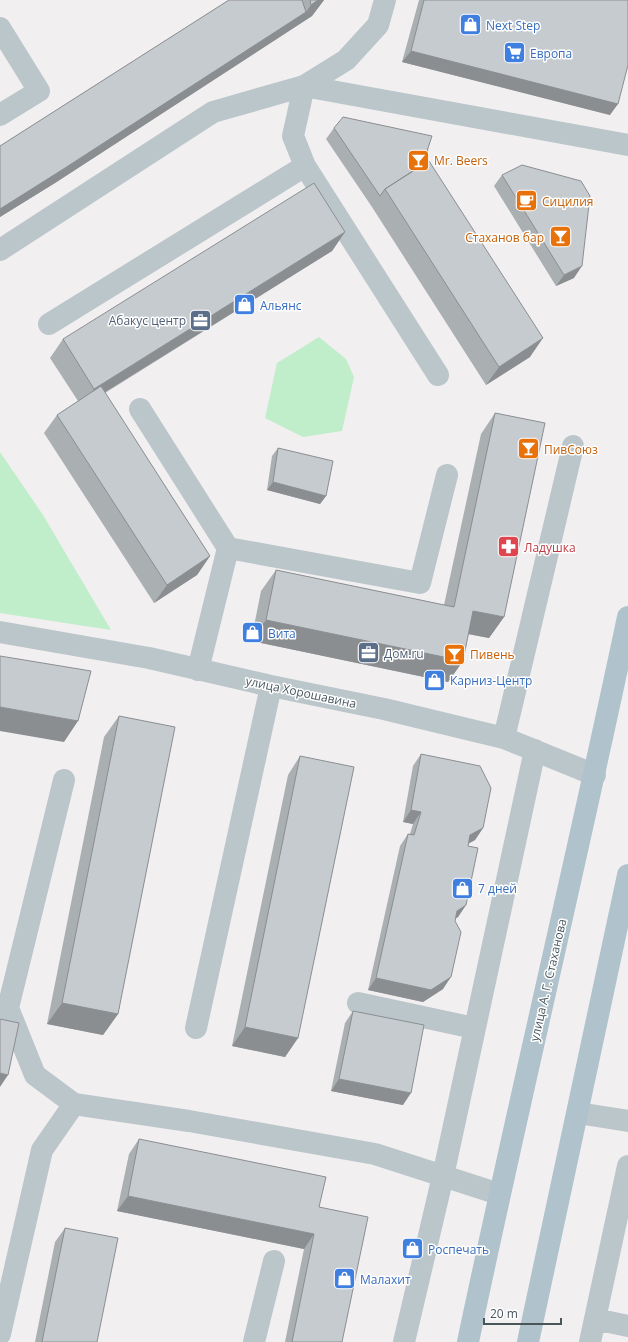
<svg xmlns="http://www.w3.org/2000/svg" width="628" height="1342" font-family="'Open Sans',sans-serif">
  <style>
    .green { fill: #c0edca }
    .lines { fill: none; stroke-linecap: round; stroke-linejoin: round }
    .minor { stroke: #bbc6cb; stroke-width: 22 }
    .major { stroke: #b0c3cd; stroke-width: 22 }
    .wall { fill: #aaafb2 }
    .shaded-wall { fill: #8b8e91 }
    .building { fill: #c6cbcf; stroke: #8b8e91 }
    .labels { text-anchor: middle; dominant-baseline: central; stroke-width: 3; stroke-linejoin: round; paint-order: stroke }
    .shop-label { font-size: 12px; fill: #366cbe; stroke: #fff; text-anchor: start }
    .food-label { font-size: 12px; fill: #c56008; stroke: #fff; text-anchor: start }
    .service-label { font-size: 12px; fill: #4e5e75; stroke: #fff; text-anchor: end }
    .health-label { font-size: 12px; fill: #be3a42; stroke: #fff; text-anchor: start }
    .street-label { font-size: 12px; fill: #48565c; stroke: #fff }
  </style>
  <rect width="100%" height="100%" fill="#f2eff0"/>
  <path class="green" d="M 319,337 L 346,359 L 354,377 L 342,431 L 303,437 L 265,418 L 277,363 Z
    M 0,452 L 43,515 L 111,630 L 0,613 Z"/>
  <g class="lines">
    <path class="minor" d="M 0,28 L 39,91 L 0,115
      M 0,250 L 213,112 L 304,86 L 346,60 L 378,25 L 385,0
      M 49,324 L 305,166
      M 438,375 L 305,166 L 293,136 L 304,86 L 628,145
      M 140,409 L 228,548 L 198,670
      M 228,548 L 420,583 L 447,475
      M 0,632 L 149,658 L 271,686 L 384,709 L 504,738 L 595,775
      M 504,738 L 573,446
      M 64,780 L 8,1008 L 35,1075 L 74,1104
      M 358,1003 L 474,1028
      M 196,1028 L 271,686
      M 578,1113 L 628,1121
      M 595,1319 L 628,1326
      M 0,1334 L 42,1150 L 74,1104 L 189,1121 L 375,1154 L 499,1194
      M 254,1342 L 274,1261
      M 404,1342 L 443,1176 L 535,750
      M 590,1342 L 628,1166"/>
    <path class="major" d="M 468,1342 C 519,1100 577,859 628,617
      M 528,1342 L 628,875"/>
  </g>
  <path class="wall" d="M 229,0 L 324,0 L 312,16 L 55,183 L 0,217 L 0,146 Z
    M 419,0 L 628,0 L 610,115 L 402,62 Z
    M 334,128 L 428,148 L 425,163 L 530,357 L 486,385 L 372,207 L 326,139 Z
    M 502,175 L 574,278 L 556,286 L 494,186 Z
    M 345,232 L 332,251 L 105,393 L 210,556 L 197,575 L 154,603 L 44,433 L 57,415 L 78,401 L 50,358 L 63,339 Z
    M 495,413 L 504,617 L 489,638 L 468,634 L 463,661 L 448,682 L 251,641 L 261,591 L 276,570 L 444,605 L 481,434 Z
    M 278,448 L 326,496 L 320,504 L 267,490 L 272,456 Z
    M 119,716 L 118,1014 L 103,1035 L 47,1024 L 104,737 Z
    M 421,754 L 483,828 L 475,840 L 468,844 L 466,905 L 458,917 L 455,919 L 443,989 L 423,1002 L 368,990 L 400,846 L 408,834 L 410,834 L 413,824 L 403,822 L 413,766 Z
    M 300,756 L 298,1038 L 285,1057 L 232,1046 L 288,775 Z
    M 353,1011 L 403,1105 L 331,1091 L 345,1023 Z
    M 139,1139 L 319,1207 L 342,1342 L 285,1342 L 304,1249 L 117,1211 L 129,1154 Z
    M 65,1228 L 97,1342 L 35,1342 L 55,1242 Z"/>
  <path class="shaded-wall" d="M 318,0 L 324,0 L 312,16 L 55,183 L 0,217 L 0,209 L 306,12 L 311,5 Z
    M 411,51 L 618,104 L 610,115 L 402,62 Z
    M 345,232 L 332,251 L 81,407 L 94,389 Z
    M 582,266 L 574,278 L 556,286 L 564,275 Z
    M 543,338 L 530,357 L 486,385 L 499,367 Z
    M 273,482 L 326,496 L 320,504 L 267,490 Z
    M 210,556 L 197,575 L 154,603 L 167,585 Z
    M 473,611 L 504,617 L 489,638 L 458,632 Z
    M 266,620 L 463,661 L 448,682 L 251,641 Z
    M 0,707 L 78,721 L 64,742 L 0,731 Z
    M 411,810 L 421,812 L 413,824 L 403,822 Z
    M 483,828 L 475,840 L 462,847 L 470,835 Z
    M 466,905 L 458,917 L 448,923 L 457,911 Z
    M 451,977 L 443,989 L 423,1002 L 368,990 L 376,978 Z
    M 62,1003 L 118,1014 L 103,1035 L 47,1024 Z
    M 245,1027 L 298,1038 L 285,1057 L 232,1046 Z
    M 0,1073 L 8,1075 L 0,1087 Z
    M 339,1079 L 411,1093 L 403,1105 L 331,1091 Z
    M 128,1196 L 314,1234 L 304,1249 L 117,1211 Z"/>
  <path class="building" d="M 229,0 L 302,0 L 306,12 L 65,168 L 0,209 L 0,146 Z
    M 310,0 L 318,0 L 311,5 Z
    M 424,0 L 628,0 L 628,65 L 618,104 L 411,51 Z
    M 343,117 L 432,136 L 428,148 L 425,163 L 385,189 L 380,196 L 334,128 Z
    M 429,161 L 543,338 L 499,367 L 385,189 Z
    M 522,165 L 581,181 L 590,196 L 582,266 L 564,275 L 502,175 Z
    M 314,183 L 345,232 L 94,389 L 63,339 Z
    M 101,386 L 210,556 L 167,585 L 57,415 Z
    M 495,413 L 545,423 L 504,617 L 473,611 L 463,661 L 266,620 L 276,570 L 454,607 Z
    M 278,448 L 333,461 L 326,496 L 273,482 Z
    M 0,656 L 91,671 L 78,721 L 0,707 Z
    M 119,716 L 175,727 L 118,1014 L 62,1003 Z
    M 421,754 L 480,766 L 491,788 L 483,828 L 470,835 L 468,846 L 478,848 L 466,905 L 457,911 L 455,921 L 461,932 L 451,977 L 431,990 L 376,978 L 408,834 L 414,835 L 421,812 L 411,810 Z
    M 300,756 L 354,767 L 298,1038 L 245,1027 Z
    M 353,1011 L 424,1025 L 411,1093 L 339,1079 Z
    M 0,1019 L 19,1023 L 8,1075 L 0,1073 Z
    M 139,1139 L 326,1177 L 319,1207 L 368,1217 L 342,1342 L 292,1342 L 314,1234 L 128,1196 Z
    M 65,1228 L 118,1238 L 97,1342 L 42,1342 Z"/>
  <defs>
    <symbol id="shop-square" viewBox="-11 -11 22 22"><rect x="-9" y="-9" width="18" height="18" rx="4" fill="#3f7fe0" stroke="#fff"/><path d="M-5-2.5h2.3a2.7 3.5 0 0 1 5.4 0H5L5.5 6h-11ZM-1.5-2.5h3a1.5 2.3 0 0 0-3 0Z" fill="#fff"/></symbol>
    <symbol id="supermarket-square" viewBox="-11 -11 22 22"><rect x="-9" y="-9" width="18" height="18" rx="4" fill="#3f7fe0" stroke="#fff"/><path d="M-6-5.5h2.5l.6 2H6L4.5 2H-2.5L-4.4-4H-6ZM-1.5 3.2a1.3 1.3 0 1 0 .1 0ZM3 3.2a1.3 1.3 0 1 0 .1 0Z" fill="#fff"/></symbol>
    <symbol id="bar-square" viewBox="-11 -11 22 22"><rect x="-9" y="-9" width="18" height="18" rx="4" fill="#e8710a" stroke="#fff"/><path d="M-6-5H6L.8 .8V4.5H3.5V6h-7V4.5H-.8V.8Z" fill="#fff"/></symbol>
    <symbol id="cafe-square" viewBox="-11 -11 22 22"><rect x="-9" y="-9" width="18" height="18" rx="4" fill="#e8710a" stroke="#fff"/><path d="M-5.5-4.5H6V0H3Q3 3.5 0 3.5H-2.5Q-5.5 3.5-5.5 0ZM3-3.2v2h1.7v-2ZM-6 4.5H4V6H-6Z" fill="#fff"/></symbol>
    <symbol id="office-square" viewBox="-11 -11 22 22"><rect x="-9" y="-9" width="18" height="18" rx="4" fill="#5c6f8a" stroke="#fff"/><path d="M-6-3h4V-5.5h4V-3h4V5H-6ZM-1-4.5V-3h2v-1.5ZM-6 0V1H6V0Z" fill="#fff"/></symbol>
    <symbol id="pharmacy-square" viewBox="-11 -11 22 22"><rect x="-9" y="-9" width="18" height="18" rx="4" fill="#e0444e" stroke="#fff"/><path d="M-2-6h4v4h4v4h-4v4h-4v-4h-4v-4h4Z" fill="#fff"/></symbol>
  </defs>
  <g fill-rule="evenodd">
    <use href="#shop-square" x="458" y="12" width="25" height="25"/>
    <use href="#supermarket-square" x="502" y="40" width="25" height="25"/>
    <use href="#bar-square" x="406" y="148" width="25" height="25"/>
    <use href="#cafe-square" x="514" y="188" width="25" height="25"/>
    <use href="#bar-square" x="548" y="224" width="25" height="25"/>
    <use href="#shop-square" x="232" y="292" width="25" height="25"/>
    <use href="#office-square" x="188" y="308" width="25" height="25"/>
    <use href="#bar-square" x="516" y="436" width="25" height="25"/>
    <use href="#pharmacy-square" x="496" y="534" width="25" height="25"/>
    <use href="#shop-square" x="240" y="620" width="25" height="25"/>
    <use href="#office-square" x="356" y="640" width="25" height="25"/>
    <use href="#bar-square" x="442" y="642" width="25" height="25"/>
    <use href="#shop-square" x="422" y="668" width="25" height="25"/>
    <use href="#shop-square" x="450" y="876" width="25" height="25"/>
    <use href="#shop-square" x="400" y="1236" width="25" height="25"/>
    <use href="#shop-square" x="332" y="1266" width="25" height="25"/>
  </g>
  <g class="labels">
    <g class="shop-label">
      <text x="486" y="25">Next Step</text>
      <text x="530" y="53">Европа</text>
      <text x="260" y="305">Альянс</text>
      <text x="268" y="633">Вита</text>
      <text x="450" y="680">Карниз-Центр</text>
      <text x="478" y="888">7 дней</text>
      <text x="428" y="1249">Роспечать</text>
      <text x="360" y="1279">Малахит</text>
    </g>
    <g class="food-label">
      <text x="434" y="160">Mr. Beers</text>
      <text x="542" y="201">Сицилия</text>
      <text x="544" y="237" text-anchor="end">Стаханов бар</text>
      <text x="544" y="449">ПивСоюз</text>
      <text x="470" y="654">Пивень</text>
    </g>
    <g class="service-label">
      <text x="186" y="320">Абакус центр</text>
      <text x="384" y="653" text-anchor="start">Дом.ru</text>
    </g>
    <g class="health-label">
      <text x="524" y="547">Ладушка</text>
    </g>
    <g class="street-label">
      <text transform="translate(301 692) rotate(12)">улица Хорошавина</text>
      <text transform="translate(548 980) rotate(-77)">улица А. Г. Стаханова</text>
    </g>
  </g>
  <path d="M484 1318v6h77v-6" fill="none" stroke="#48565c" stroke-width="2"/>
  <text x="490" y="1318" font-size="12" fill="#48565c" stroke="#ffffff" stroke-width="3" paint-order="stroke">20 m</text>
</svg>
